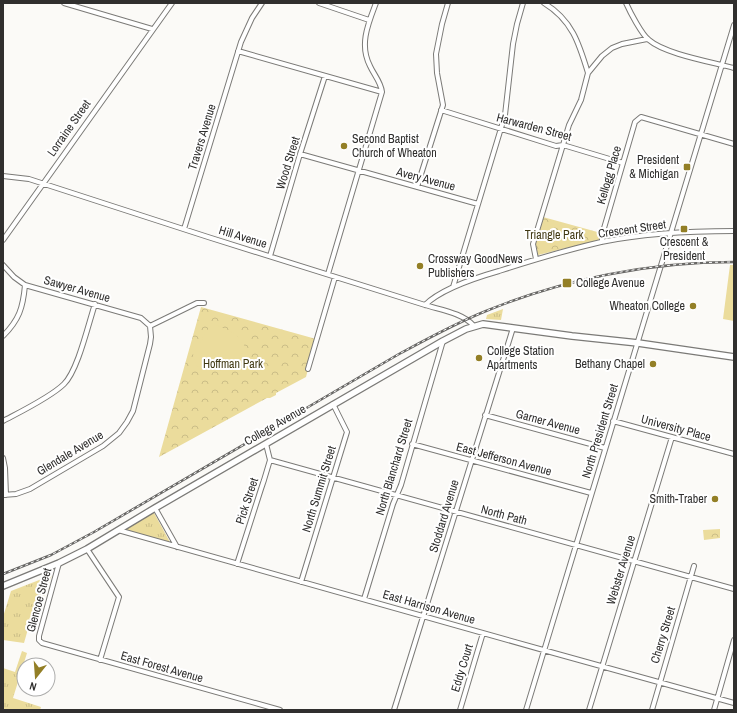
<svg xmlns="http://www.w3.org/2000/svg" width="737" height="713" font-family="'Archivo Narrow',sans-serif">
  <style>
    .grass { fill: url(#grass-tufts) }
    .forest { fill: url(#forest-crowns) }
    .pitch { fill: #ebdc9c }
    .lines { fill: none; stroke-linecap: round; stroke-linejoin: round }
    .minor-casing { stroke: #7b7a77; stroke-width: 6 }
    .tertiary-casing { stroke: #7b7a77; stroke-width: 8 }
    .minor { stroke: #fff; stroke-width: 4 }
    .tertiary { stroke: #fff; stroke-width: 5.5 }
    .rail-casing { stroke: #686765; stroke-width: 2.5 }
    .rail { stroke: #fff; stroke-width: 1; stroke-dasharray: 3; stroke-linecap: butt }
    .poi-dot { fill: #937f26; stroke: #fff; stroke-width: 1.5 }
    .labels { text-anchor: middle; dominant-baseline: central; stroke-width: 4; stroke-linejoin: round; paint-order: stroke }
    .street-label { font-size: 12px; fill: #302f2e; stroke: #fff }
    .poi-label { font-size: 12px; fill: #302f2e; stroke: #fff; text-anchor: start }
    .park-label { font-size: 12px; fill: #403812; stroke: #fff }
  </style>
  <defs>
    <pattern id="grass-tufts" width="24" height="20" patternUnits="userSpaceOnUse"><rect width="24" height="20" fill="#ebdc9c"/><path d="M3 7l-1-3M5 7V3M7 7l1-3M15 17l-1-3M17 17v-4M19 17l1-3" fill="none" stroke="#cabd87"/></pattern>
    <pattern id="forest-crowns" width="20" height="18" patternUnits="userSpaceOnUse"><rect width="20" height="18" fill="#ebdc9c"/><path d="M2 6a3 3 0 1 1 6 0M12 15a3 3 0 1 1 6 0" fill="none" stroke="#cabd87"/></pattern>
  </defs>
  <rect width="100%" height="100%" fill="#fbfaf7"/>
  <path class="grass" d="M 503,309 L 501,320 L 486,319 L 487,315 Z
    M 153,511 L 171,544 L 121,530 Z
    M 52,575 L 44,597 L 36,601 L 24,643 L 3,640 L 3,617 L 11,591 Z
    M 22,651 L 27,653 L 13,698 L 41,707 L 40,710 L 3,710 L 3,668 L 15,672 Z"/>
  <path class="forest" d="M 543,217 L 601,233 L 599,240 L 538,255 L 535,245 Z
    M 201,307 L 316,339 L 306,377 L 276,393 L 276,395 L 270,398 L 267,398 L 159,457 Z
    M 720,529 L 720,538 L 704,540 L 703,530 Z"/>
  <path class="pitch" d="M 548,230 L 565,233 L 564,242 L 547,239 Z
    M 730,265 L 734,265 L 734,321 L 723,319 Z
    M 212,323 L 236,334 L 248,351 L 237,363 L 219,371 L 197,366 L 193,354 Z"/>
  <g class="lines">
    <defs>
      <path id="minor" d="M 64,3 L 152,29
        M 319,3 L 369,20
        M 544,3 C 572,20 579,43 588,73
        M 626,3 C 630,12 642,35 649,40 C 665,54 712,62 734,68
        M 238,51 L 382,92
        M 441,110 L 556,146 L 563,145 L 623,163
        M 300,154 L 478,204
        M 3,176 L 29,179 L 208,237 L 425,305 C 441,310 463,313 474,326
        M 417,187 L 443,105 L 437,73 L 436,54 L 442,24 L 448,3
        M 184,229 L 241,42 L 252,18 L 262,3
        M 3,240 L 172,3
        M 602,242 L 602,235 L 635,122 L 641,117 L 734,144
        M 270,256 L 300,154 L 325,76
        M 536,259 L 533,244 L 569,125 L 581,100 L 588,73 L 602,56 L 612,48 L 622,44 L 647,39
        M 3,265 L 14,277 L 25,285 L 141,318 L 150,326
        M 328,274 L 382,92 C 381,82 374,75 370,66 C 359,45 368,24 376,3
        M 453,287 L 505,115 L 513,44 L 517,24 L 523,3
        M 425,305 C 441,289 478,277 499,271 C 533,260 567,250 601,242 C 645,233 690,231 734,231
        M 3,336 C 19,320 23,308 25,285
        M 308,369 L 335,277
        M 485,415 L 605,448
        M 3,421 C 20,412 51,397 64,384 C 78,370 88,325 95,304
        M 613,421 L 734,454
        M 412,444 L 591,493
        M 3,458 L 5,468 L 6,495
        M 270,460 L 734,589
        M 3,495 L 16,494 L 30,489 L 103,446 L 119,433 L 127,422 L 133,411 L 150,344 L 151,337 L 150,326 L 197,303 L 204,303
        M 155,508 L 177,547
        M 118,530 L 554,653 L 734,703
        M 87,549 L 119,597 L 100,660
        M 59,563 L 39,636 L 39,640 L 42,643 L 280,710
        M 237,564 L 261,489 L 264,480 L 270,460 L 266,444
        M 301,582 L 347,432 L 333,404
        M 364,599 L 393,504 L 401,485 L 443,341
        M 394,710 L 513,328
        M 460,710 L 483,633
        M 526,710 L 734,25
        M 589,710 L 672,437
        M 652,710 L 694,566
        M 714,710 L 734,640"/>
      <path id="tertiary" d="M 3,586 L 59,563 L 87,549 L 155,508 L 443,341 L 466,329 L 483,324 L 572,336 L 638,343 L 734,357"/>
    </defs>
    <use href="#minor" class="minor-casing"/>
    <use href="#tertiary" class="tertiary-casing"/>
    <use href="#minor" class="minor"/>
    <use href="#tertiary" class="tertiary"/>
    <defs>
      <path id="rail" d="M 3,574 L 51,555 L 94,532 L 399,354 C 427,339 456,323 486,311 C 564,279 650,262 734,262"/>
    </defs>
    <use href="#rail" class="rail-casing"/>
    <use href="#rail" class="rail"/>
  </g>
  <g class="poi-dot">
    <circle cx="344" cy="146" r="4"/>
    <rect x="683" y="163" width="8" height="8" rx="2"/>
    <rect x="680" y="225" width="8" height="8" rx="2"/>
    <circle cx="420" cy="266" r="4"/>
    <rect x="562" y="278" width="10" height="10" rx="2"/>
    <circle cx="693" cy="306" r="4"/>
    <circle cx="479" cy="358" r="4"/>
    <circle cx="653" cy="364" r="4"/>
    <circle cx="715" cy="499" r="4"/>
  </g>
  <g class="labels">
    <g class="street-label">
      <text transform="translate(534 127) rotate(15)">Harwarden Street</text>
      <text transform="translate(69 128) rotate(-55)">Lorraine Street</text>
      <text transform="translate(202 137) rotate(-73)">Travers Avenue</text>
      <text transform="translate(288 163) rotate(-73)">Wood Street</text>
      <text transform="translate(609 175) rotate(-74)">Kellogg Place</text>
      <text transform="translate(426 179) rotate(15)">Avery Avenue</text>
      <text transform="translate(632 229) rotate(-8)">Crescent Street</text>
      <text transform="translate(243 237) rotate(17)">Hill Avenue</text>
      <text transform="translate(77 289) rotate(16)">Sawyer Avenue</text>
      <text transform="translate(548 422) rotate(15)">Garner Avenue</text>
      <text transform="translate(275 425) rotate(-30)">College Avenue</text>
      <text transform="translate(676 428) rotate(15)">University Place</text>
      <text transform="translate(600 431) rotate(-73)">North President Street</text>
      <text transform="translate(70 453) rotate(-31)">Glendale Avenue</text>
      <text transform="translate(504 459) rotate(15)">East Jefferson Avenue</text>
      <text transform="translate(394 467) rotate(-73)">North Blanchard Street</text>
      <text transform="translate(319 489) rotate(-73)">North Summit Street</text>
      <text transform="translate(247 501) rotate(-72)">Pick Street</text>
      <text transform="translate(504 515) rotate(15)">North Path</text>
      <text transform="translate(444 516) rotate(-73)">Stoddard Avenue</text>
      <text transform="translate(621 570) rotate(-73)">Webster Avenue</text>
      <text transform="translate(39 600) rotate(-75)">Glencoe Street</text>
      <text transform="translate(429 607) rotate(16)">East Harrison Avenue</text>
      <text transform="translate(663 635) rotate(-73)">Cherry Street</text>
      <text transform="translate(162 667) rotate(16)">East Forest Avenue</text>
      <text transform="translate(462 668) rotate(-73)">Eddy Court</text>
    </g>
    <g class="poi-label">
      <text x="352" y="139">Second Baptist<tspan x="352" dy="14">Church of Wheaton</tspan></text>
      <text x="679" y="160" text-anchor="end">President<tspan x="679" dy="14">&amp; Michigan</tspan></text>
      <text x="684" y="242" text-anchor="middle">Crescent &amp;<tspan x="684" dy="14">President</tspan></text>
      <text x="428" y="259">Crossway GoodNews<tspan x="428" dy="14">Publishers</tspan></text>
      <text x="576" y="283">College Avenue</text>
      <text x="685" y="306" text-anchor="end">Wheaton College</text>
      <text x="487" y="351">College Station<tspan x="487" dy="14">Apartments</tspan></text>
      <text x="645" y="364" text-anchor="end">Bethany Chapel</text>
      <text x="707" y="499" text-anchor="end">Smith-Traber</text>
    </g>
    <g class="park-label">
      <text x="554" y="235">Triangle Park</text>
      <text x="233" y="364">Hoffman Park</text>
    </g>
  </g>
  <rect width="737" height="713" fill="none" stroke="#302f2e" stroke-width="8"/>
  <g transform="translate(36 677) rotate(197)"><circle r="19" fill="#ffffff" stroke="#acacab"/>
  <path d="M0-3L7 15L0 10L-7 15Z" fill="#937f26"/>
  <text y="-6" font-size="11" font-weight="bold" text-anchor="middle" fill="#302f2e">N</text>
  </g>
</svg>
